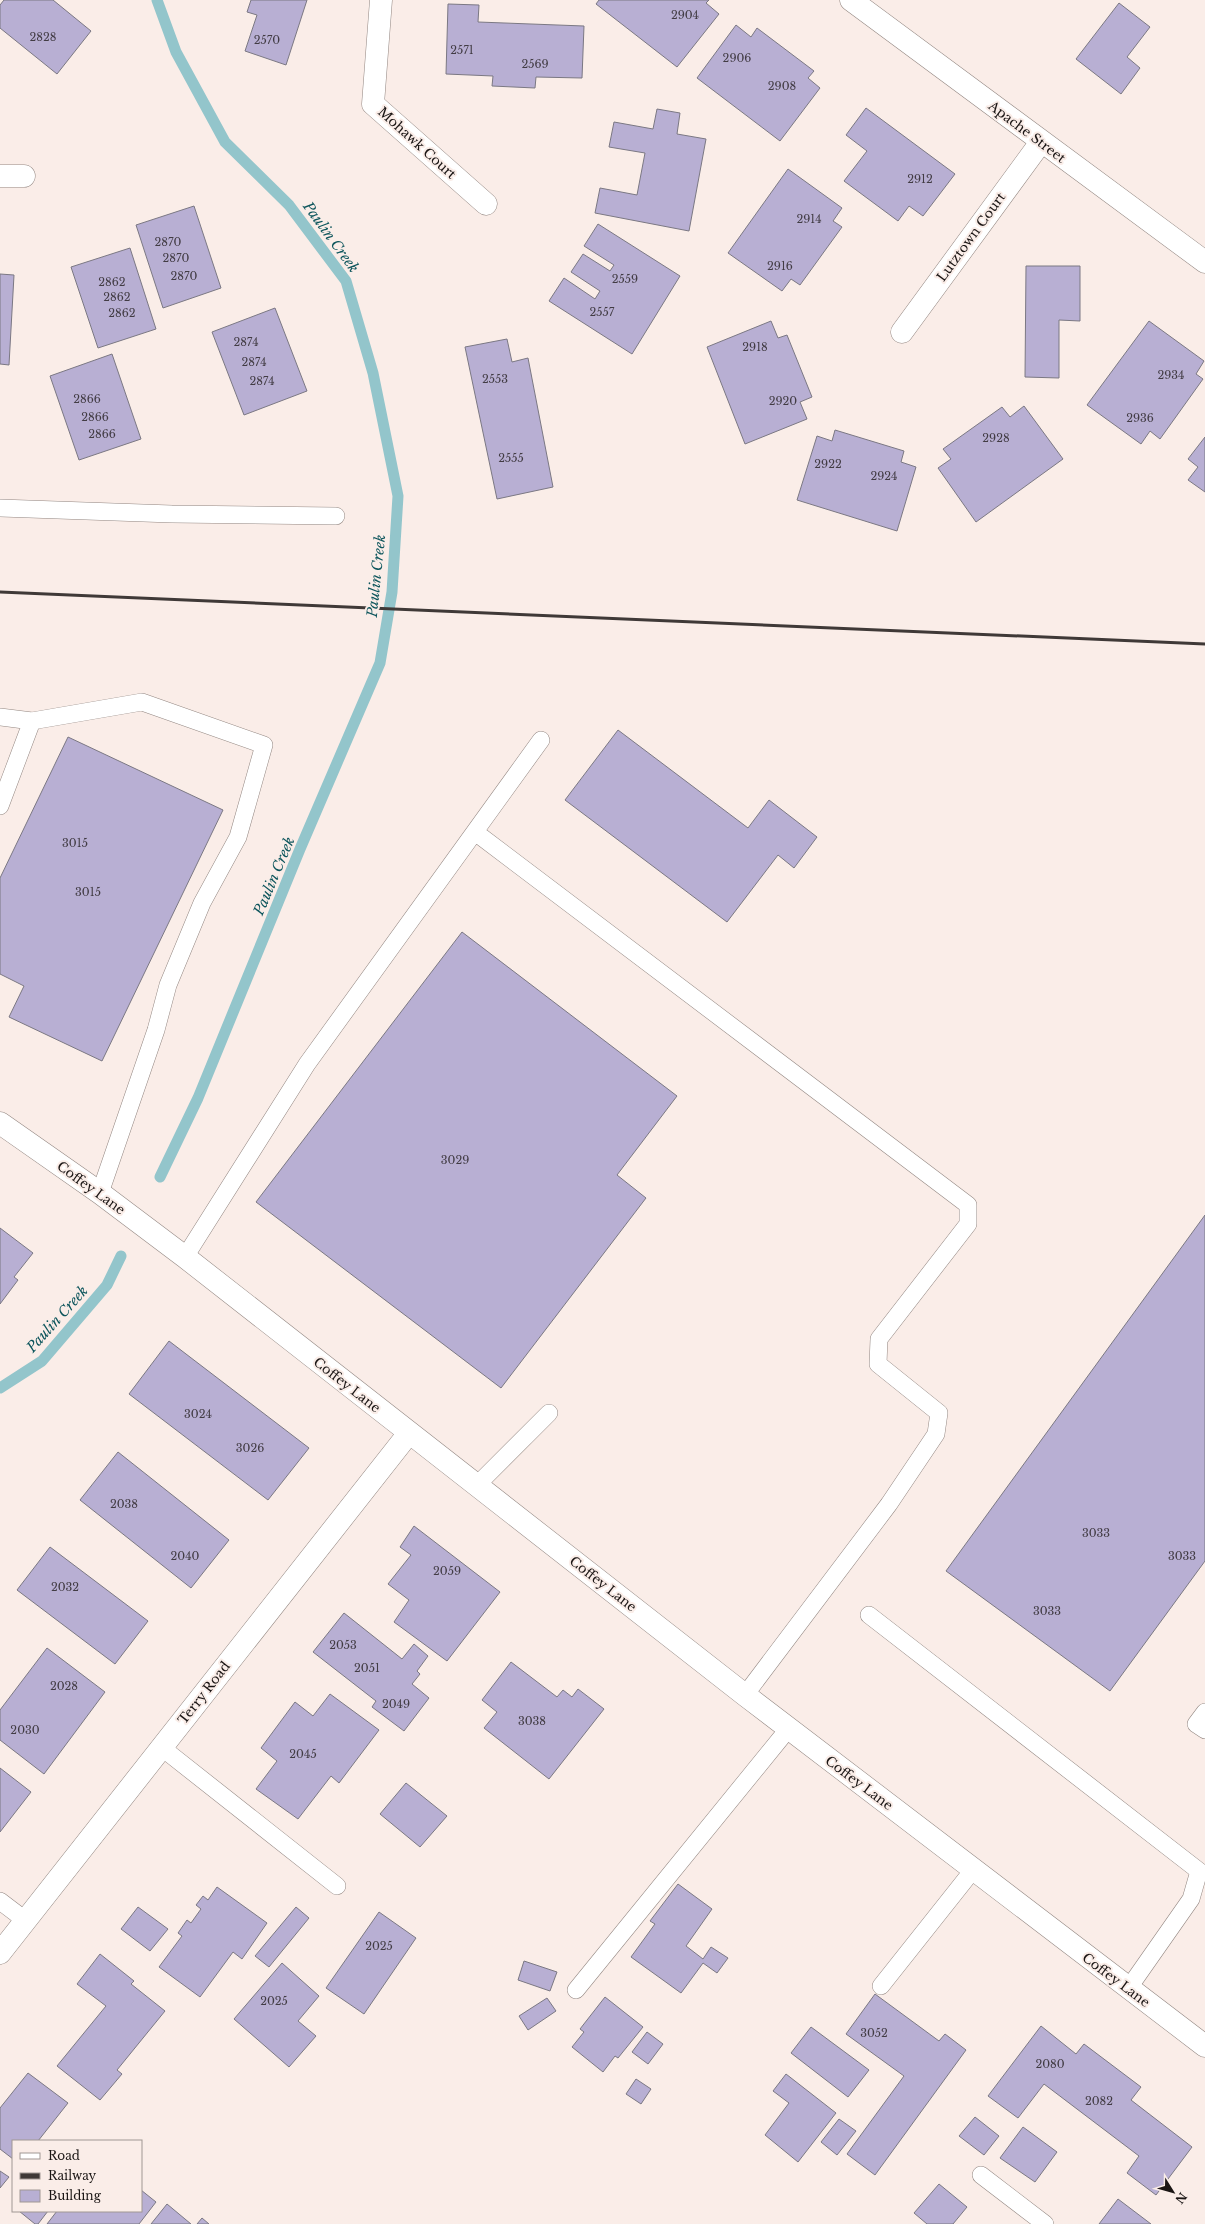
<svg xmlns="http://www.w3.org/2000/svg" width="1205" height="2224" font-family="'Libre Baskerville',serif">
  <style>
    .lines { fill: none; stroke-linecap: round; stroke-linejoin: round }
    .stream { stroke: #93c5cb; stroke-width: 11 }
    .building { fill: #b8afd3; stroke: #7b7883 }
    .lane-casing { stroke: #938782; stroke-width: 18 }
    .street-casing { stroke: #938782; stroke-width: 23 }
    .secondary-casing { stroke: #938782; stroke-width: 23 }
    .lane { stroke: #fff; stroke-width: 17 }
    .street { stroke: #fff; stroke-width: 22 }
    .secondary { stroke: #fff; stroke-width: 22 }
    .rail { stroke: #3f3937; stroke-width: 3 }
    .labels { text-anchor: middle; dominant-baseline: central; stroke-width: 4; stroke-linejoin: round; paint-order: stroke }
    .number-label { font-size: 11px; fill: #423c44 }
    .street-label { font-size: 13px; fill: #1a1514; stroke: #faede8 }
    .water-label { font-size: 14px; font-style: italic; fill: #0d555c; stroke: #faede8 }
  </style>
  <rect width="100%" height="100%" fill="#faede8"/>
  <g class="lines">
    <path class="stream" d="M 157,0 L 176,52 L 225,142 L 289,205 L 346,281 L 373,373 L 398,496 L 392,592 L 380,663 L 300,849 L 198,1098 L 160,1177
      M 0,1388 L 42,1361 L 107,1285 L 121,1256"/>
  </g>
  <path class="building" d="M 4,0 L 53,0 L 91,31 L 57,74 L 0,28 L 0,5 Z
    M 251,0 L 307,0 L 286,65 L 245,51 L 257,15 L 247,12 Z
    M 599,0 L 709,0 L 706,3 L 719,14 L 677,67 L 596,4 Z
    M 1119,3 L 1150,27 L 1127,57 L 1140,68 L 1121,94 L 1076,59 Z
    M 448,4 L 479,5 L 478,22 L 584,26 L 582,78 L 536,77 L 535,88 L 492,86 L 493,76 L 446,74 Z
    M 736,25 L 751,37 L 757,28 L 814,71 L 808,78 L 820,88 L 780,141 L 697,78 Z
    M 866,108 L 955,174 L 923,216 L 909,206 L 898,221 L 844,181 L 867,151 L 846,135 Z
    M 657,109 L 680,113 L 677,134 L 706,139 L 689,231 L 595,213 L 600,188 L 637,195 L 645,153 L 609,147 L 614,122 L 653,129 Z
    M 788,169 L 842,208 L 833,221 L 842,227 L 800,285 L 791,279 L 782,291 L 728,253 Z
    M 194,206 L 221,288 L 163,308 L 136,225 Z
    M 598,224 L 680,276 L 632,354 L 549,301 L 564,278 L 595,299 L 600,291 L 571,272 L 583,254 L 610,271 L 614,265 L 584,246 Z
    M 130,248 L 156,329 L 98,348 L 71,267 Z
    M 1026,266 L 1080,266 L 1080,321 L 1059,320 L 1059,378 L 1025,377 Z
    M 0,274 L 14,275 L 9,365 L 0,364 Z
    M 275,308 L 307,391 L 244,415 L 212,332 Z
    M 771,321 L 778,338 L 787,335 L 812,397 L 800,402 L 807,419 L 745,444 L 707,347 Z
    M 1149,321 L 1204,361 L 1196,374 L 1203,379 L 1160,439 L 1150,431 L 1141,444 L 1087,405 Z
    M 507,339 L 512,362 L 528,358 L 553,487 L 497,499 L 465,347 Z
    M 112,354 L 141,439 L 79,460 L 50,376 Z
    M 1024,406 L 1063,459 L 976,522 L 938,468 L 951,459 L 943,449 L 1002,407 L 1010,417 Z
    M 835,430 L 904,451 L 901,462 L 916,467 L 897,531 L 797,500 L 817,436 L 832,441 Z
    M 1205,437 L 1205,492 L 1188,480 L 1198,467 L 1188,459 Z
    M 618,730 L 748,828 L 769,800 L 817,837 L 794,868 L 778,855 L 727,922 L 565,800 Z
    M 68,737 L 223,810 L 102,1061 L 9,1017 L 24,986 L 0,974 L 0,878 Z
    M 462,932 L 677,1096 L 617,1175 L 646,1198 L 501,1388 L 256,1202 Z
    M 1205,1215 L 1205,1561 L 1110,1691 L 946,1571 Z
    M 0,1228 L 33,1253 L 14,1277 L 18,1280 L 0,1304 Z
    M 169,1341 L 309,1448 L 268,1500 L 129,1394 Z
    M 118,1452 L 229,1540 L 191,1588 L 80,1500 Z
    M 414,1526 L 500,1592 L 447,1661 L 394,1622 L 409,1600 L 388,1584 L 411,1555 L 400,1547 Z
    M 50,1547 L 148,1621 L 115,1664 L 17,1590 Z
    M 344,1613 L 402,1659 L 414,1644 L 428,1656 L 417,1671 L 420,1674 L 412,1684 L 429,1698 L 404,1731 L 372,1707 L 376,1701 L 313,1652 Z
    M 47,1648 L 105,1692 L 44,1774 L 0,1740 L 0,1710 Z
    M 511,1662 L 557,1697 L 563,1690 L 572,1697 L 578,1689 L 604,1709 L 549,1779 L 484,1728 L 497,1712 L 482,1700 Z
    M 330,1694 L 379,1730 L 339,1783 L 331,1776 L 298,1819 L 256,1789 L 277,1761 L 261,1748 L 295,1702 L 313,1716 Z
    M 0,1768 L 31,1792 L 0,1832 Z
    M 406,1783 L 447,1816 L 420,1847 L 380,1814 Z
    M 678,1884 L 712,1909 L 686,1946 L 703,1959 L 711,1947 L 728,1958 L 717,1973 L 703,1963 L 681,1993 L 631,1957 L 655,1924 L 650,1921 Z
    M 217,1887 L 267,1923 L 242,1959 L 233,1952 L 200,1997 L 159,1967 L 182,1936 L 178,1933 L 187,1920 L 191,1923 L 201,1909 L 196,1905 L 203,1896 L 208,1900 Z
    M 138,1907 L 168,1929 L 150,1951 L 121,1929 Z
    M 296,1907 L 309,1918 L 269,1967 L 255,1956 Z
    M 379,1912 L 416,1938 L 364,2014 L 326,1988 Z
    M 100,1954 L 134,1981 L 131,1984 L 165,2011 L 117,2070 L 122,2074 L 100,2100 L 57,2066 L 106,2006 L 77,1984 Z
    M 524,1961 L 557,1972 L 550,1991 L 518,1980 Z
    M 282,1963 L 319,1996 L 298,2021 L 316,2036 L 289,2067 L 234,2019 Z
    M 875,1994 L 939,2041 L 945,2034 L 966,2050 L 875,2175 L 847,2154 L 904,2076 L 846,2034 Z
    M 605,1997 L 643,2027 L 618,2058 L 615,2056 L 603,2072 L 572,2047 L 584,2032 L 580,2029 Z
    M 547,1998 L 556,2011 L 528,2030 L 519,2016 Z
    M 1041,2026 L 1076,2054 L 1084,2044 L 1141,2087 L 1131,2100 L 1192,2147 L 1156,2195 L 1127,2173 L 1139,2156 L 1044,2084 L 1018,2118 L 988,2096 Z
    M 811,2027 L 869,2070 L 848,2097 L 791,2053 Z
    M 647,2032 L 663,2044 L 648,2064 L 632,2052 Z
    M 28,2073 L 68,2103 L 38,2141 L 13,2141 L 13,2159 L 0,2149 L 0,2108 Z
    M 786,2074 L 836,2113 L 798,2162 L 765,2135 L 789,2103 L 773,2091 Z
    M 636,2079 L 651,2089 L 641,2104 L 626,2094 Z
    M 975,2117 L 999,2136 L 984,2155 L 959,2136 Z
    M 839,2119 L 856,2131 L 837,2155 L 821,2142 Z
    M 1023,2127 L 1057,2152 L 1035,2182 L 1000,2158 Z
    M 0,2171 L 9,2177 L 0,2188 Z
    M 939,2184 L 967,2207 L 953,2224 L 927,2224 L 914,2213 Z
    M 141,2190 L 156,2202 L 139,2224 L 47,2224 L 57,2211 L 141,2211 Z
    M 1118,2199 L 1151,2224 L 1099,2224 Z
    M 167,2204 L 191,2224 L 151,2224 Z
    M 19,2211 L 48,2211 L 38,2224 L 35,2224 Z
    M 202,2218 L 209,2224 L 197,2224 Z"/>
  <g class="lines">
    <defs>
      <path id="lane" d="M 0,508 L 172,514 L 336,516
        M 0,717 L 32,721 L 0,806
        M 32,721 L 142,702 L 264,745 L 238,837 L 202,903 L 168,985 L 156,1030 L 100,1193
        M 475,832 L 968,1205 L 968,1224 L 879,1339 L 878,1364 L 939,1413 L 936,1434 L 889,1504 L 745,1695
        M 185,1257 L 307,1064 L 541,740
        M 477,1485 L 549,1413
        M 869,1615 L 1199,1871 L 1191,1899 L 1128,1989
        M 1205,1712 L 1196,1724 L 1205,1730
        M 161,1747 L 337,1886
        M 0,1901 L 25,1920
        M 881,1986 L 973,1870
        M 576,1990 L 789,1728
        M 981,2175 L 1045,2224"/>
      <path id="street" d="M 381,0 L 373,104 L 486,204
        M 851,0 L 1205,262
        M 0,176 L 24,176
        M 902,332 L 1041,142
        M 0,1953 L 409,1433"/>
      <path id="secondary" d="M 0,1123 L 100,1193 L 185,1257 L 745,1695 L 1205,2046"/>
    </defs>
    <use href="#lane" class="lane-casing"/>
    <use href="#street" class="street-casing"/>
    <use href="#secondary" class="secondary-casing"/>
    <use href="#lane" class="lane"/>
    <use href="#street" class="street"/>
    <use href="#secondary" class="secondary"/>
    <path class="rail" d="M 0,592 L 1205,644"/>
  </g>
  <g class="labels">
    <g class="number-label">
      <text x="685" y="15">2904</text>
      <text x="43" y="37">2828</text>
      <text x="267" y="40">2570</text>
      <text x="462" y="50">2571</text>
      <text x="737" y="58">2906</text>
      <text x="535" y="64">2569</text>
      <text x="782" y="86">2908</text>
      <text x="920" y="179">2912</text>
      <text x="809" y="219">2914</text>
      <text x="168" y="242">2870</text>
      <text x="176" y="258">2870</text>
      <text x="780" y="266">2916</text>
      <text x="184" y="276">2870</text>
      <text x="625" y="279">2559</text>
      <text x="112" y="282">2862</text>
      <text x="117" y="297">2862</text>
      <text x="602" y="312">2557</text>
      <text x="122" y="313">2862</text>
      <text x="246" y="342">2874</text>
      <text x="755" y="347">2918</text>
      <text x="254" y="362">2874</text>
      <text x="1171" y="375">2934</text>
      <text x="495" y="379">2553</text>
      <text x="262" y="381">2874</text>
      <text x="87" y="399">2866</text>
      <text x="783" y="401">2920</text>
      <text x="95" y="417">2866</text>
      <text x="1140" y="418">2936</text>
      <text x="102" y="434">2866</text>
      <text x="996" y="438">2928</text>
      <text x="511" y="458">2555</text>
      <text x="828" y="464">2922</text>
      <text x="884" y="476">2924</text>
      <text x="75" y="843">3015</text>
      <text x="88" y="892">3015</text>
      <text x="455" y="1160">3029</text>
      <text x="198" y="1414">3024</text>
      <text x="250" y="1448">3026</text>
      <text x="124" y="1504">2038</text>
      <text x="1096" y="1533">3033</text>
      <text x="185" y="1556">2040</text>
      <text x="1182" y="1556">3033</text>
      <text x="447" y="1571">2059</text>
      <text x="65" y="1587">2032</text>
      <text x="1047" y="1611">3033</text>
      <text x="343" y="1645">2053</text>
      <text x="367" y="1668">2051</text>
      <text x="64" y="1686">2028</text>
      <text x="396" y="1704">2049</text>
      <text x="532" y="1721">3038</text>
      <text x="25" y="1730">2030</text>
      <text x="303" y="1754">2045</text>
      <text x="379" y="1946">2025</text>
      <text x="274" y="2001">2025</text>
      <text x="874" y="2033">3052</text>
      <text x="1050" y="2064">2080</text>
      <text x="1099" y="2101">2082</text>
    </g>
    <g class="street-label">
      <text transform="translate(1027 132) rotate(37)">Apache Street</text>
      <text transform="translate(417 143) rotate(42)">Mohawk Court</text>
      <text transform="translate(971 237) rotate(-54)">Lutztown Court</text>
      <text transform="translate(91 1188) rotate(36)">Coffey Lane</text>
      <text transform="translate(347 1385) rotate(38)">Coffey Lane</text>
      <text transform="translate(603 1584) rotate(38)">Coffey Lane</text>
      <text transform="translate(204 1693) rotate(-52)">Terry Road</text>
      <text transform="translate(859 1783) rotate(37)">Coffey Lane</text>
      <text transform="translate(1116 1980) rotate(37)">Coffey Lane</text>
    </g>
    <g class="water-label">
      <text transform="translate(331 237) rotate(54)">Paulin Creek</text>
      <text transform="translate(376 576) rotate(-84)">Paulin Creek</text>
      <text transform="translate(274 876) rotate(-67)">Paulin Creek</text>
      <text transform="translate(57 1319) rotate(-48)">Paulin Creek</text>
    </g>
  </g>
  <rect x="12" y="2140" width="130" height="72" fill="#faede8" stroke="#a09793"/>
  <rect x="20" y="2153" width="20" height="6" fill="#ffffff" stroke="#a09793"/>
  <text x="48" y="2160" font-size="12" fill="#1a1514">Road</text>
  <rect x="20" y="2173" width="20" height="6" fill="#3f3937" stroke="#a09793"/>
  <text x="48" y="2180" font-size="12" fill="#1a1514">Railway</text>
  <rect x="20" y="2190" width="20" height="12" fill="#b8afd3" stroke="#a09793"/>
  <text x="48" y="2200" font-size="12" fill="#1a1514">Building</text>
  <g transform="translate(1173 2192) rotate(127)" stroke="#faede8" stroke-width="3" paint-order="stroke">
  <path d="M0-3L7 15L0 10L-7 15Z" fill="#1a1514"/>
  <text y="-6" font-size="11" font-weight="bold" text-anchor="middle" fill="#1a1514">N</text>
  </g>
</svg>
